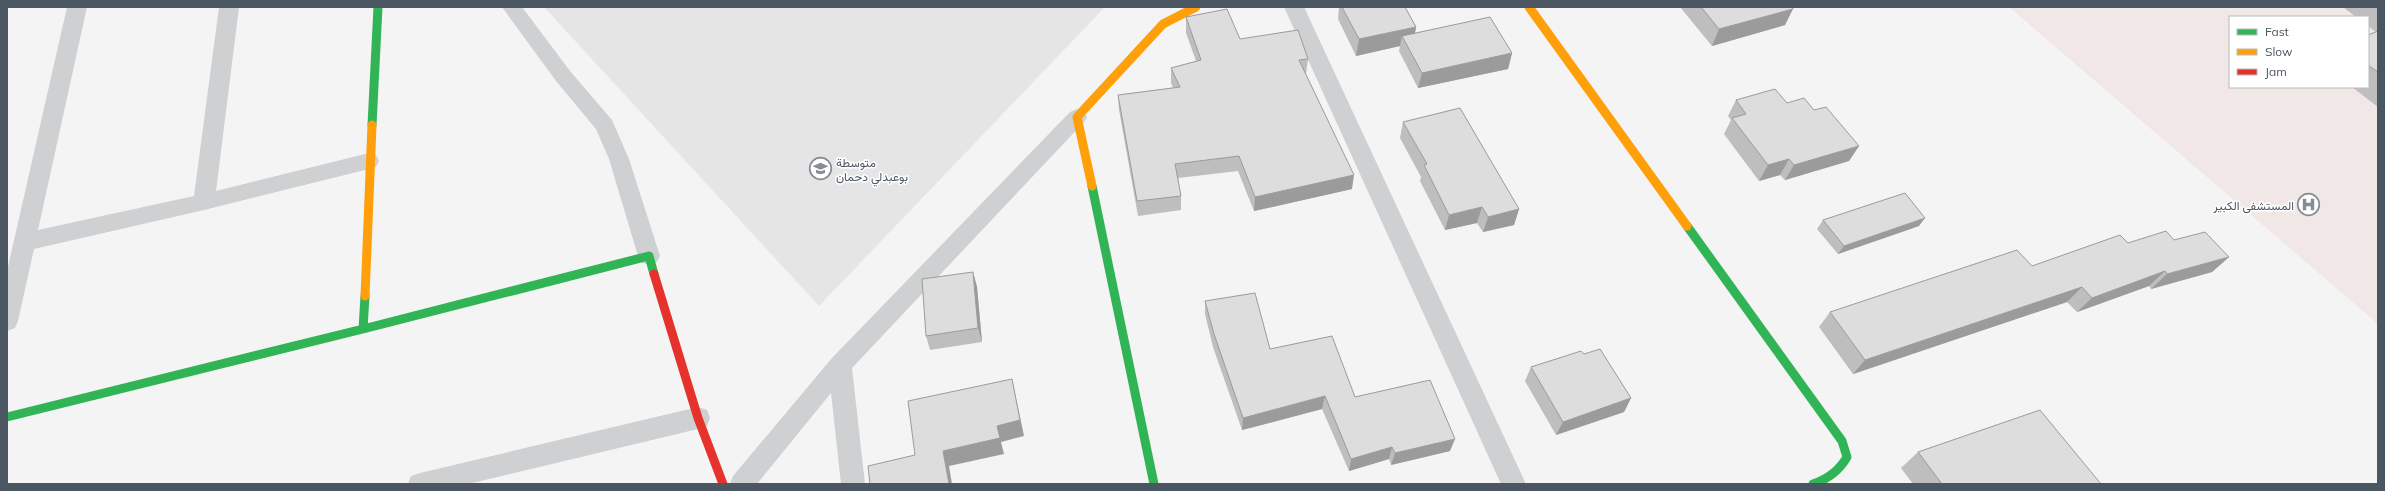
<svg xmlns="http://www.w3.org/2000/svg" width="2385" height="491" font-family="Mulish,Vazirmatn,sans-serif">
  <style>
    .education { fill: #e6e5e6 }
    .medical { fill: #f1e7e6; fill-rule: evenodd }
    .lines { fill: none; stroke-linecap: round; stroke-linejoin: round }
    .street { fill: #ced0d2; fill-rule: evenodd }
    .fast { stroke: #30b455; stroke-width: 9 }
    .slow { stroke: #ff9f0a; stroke-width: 9 }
    .jam { stroke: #e5322d; stroke-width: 9 }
    .wall { fill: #bebebf }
    .shaded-wall { fill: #9b9b9b }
    .building { fill: #ddddde; stroke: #9b9b9b }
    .labels { text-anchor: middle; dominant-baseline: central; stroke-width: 3; stroke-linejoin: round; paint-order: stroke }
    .poi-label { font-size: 12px; fill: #4a5661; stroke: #fff; text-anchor: start }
  </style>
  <rect width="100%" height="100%" fill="#f4f4f4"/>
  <path class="education" d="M 544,7 L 1105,7 L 819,306 Z"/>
  <path class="medical" d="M 2009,7 L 2378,7 L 2378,324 ZM 2230,17 L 2368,17 L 2368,87 L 2230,87 Z"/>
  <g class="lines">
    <path class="street" d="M 67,7 L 87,7 L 38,230 L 194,196 L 219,7 L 239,7 L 216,191 L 369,153 L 376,155 L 379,161 L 376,167 L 369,169 L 204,210 L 34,249 L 18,321 L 15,328 L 7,331 L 7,271 Z
      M 502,7 L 522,7 L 570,71 L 612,120 L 629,159 L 660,256 L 657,262 L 649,265 L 641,262 L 638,256 L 609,159 L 596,129 L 556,81 Z
      M 1284,7 L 1304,7 L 1526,484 L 1501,484 Z
      M 1077,109 L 1084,112 L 1087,117 L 1084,122 L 852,368 L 865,484 L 841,484 L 831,393 L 757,484 L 730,484 L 733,476 L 832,358 L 1070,112 Z
      M 698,407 L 707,410 L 710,418 L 707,426 L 698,429 L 468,484 L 408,484 L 411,476 L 420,473 Z"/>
    <path class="fast" d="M 372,125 L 378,7
      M 1092,186 L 1154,484
      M 1687,226 L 1842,441 L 1847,457 C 1839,471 1828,479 1813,484
      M 363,329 L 649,256 L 654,274
      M 7,417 L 363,329 L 365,296"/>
    <path class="slow" d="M 1529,7 L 1687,226
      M 1092,186 L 1077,117 L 1163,24 L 1196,7
      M 365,296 L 372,125"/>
    <path class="jam" d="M 654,274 L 698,418 L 723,484"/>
  </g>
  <path class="wall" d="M 1339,7 L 1405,7 L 1416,27 L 1415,33 L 1512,53 L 1508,69 L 1418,88 L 1399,51 L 1400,46 L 1356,56 L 1338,19 Z
    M 1680,7 L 1792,7 L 1785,25 L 1712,46 Z
    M 2343,7 L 2378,7 L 2378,107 L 2352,87 L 2368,87 L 2368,35 L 2376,32 L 2368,26 L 2368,17 L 2356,17 Z
    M 1186,17 L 1240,39 L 1308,59 L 1306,74 L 1352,189 L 1254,211 L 1238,171 L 1178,178 L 1181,196 L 1181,210 L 1138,216 L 1119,110 L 1118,95 L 1173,88 L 1171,83 L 1171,68 L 1196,61 L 1186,33 Z
    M 1736,100 L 1787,103 L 1814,110 L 1859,146 L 1849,161 L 1785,180 L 1780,175 L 1759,181 L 1724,134 L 1731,120 L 1728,116 Z
    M 1403,122 L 1519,209 L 1514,225 L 1483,232 L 1477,223 L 1445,230 L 1420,181 L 1421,177 L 1400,138 Z
    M 1823,220 L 1919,226 L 1838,254 L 1817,229 Z
    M 2174,240 L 2229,257 L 2212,272 L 2151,289 L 2149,286 L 2077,312 L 2067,302 L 1853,374 L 1819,327 L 1830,312 L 2032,266 L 2128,243 Z
    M 973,272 L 977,287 L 982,342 L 930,350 L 926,336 Z
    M 1205,301 L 1270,349 L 1450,451 L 1391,465 L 1389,459 L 1349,471 L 1322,409 L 1242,430 L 1213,347 L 1205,314 Z
    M 1584,354 L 1631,398 L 1624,412 L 1556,435 L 1525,381 L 1531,367 Z
    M 1918,452 L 2101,484 L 1913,484 L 1901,468 Z"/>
  <path class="shaded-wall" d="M 1793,9 L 1785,25 L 1712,46 L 1719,29 Z
    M 1416,27 L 1413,43 L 1402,36 L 1400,46 L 1356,56 L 1359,39 Z
    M 1512,53 L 1508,69 L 1418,88 L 1422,73 Z
    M 1859,146 L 1849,161 L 1785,180 L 1794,165 Z
    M 1789,159 L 1780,175 L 1759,181 L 1768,165 Z
    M 1354,175 L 1352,189 L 1254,211 L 1255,197 Z
    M 1482,207 L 1477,223 L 1445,230 L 1449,215 Z
    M 1519,209 L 1514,225 L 1483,232 L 1488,217 Z
    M 1925,218 L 1919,226 L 1838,254 L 1844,246 Z
    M 2229,257 L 2212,272 L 2151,289 L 2167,274 Z
    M 2165,271 L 2149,286 L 2077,312 L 2092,298 Z
    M 973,272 L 977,287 L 982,342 L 978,328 Z
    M 2082,287 L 2067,302 L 1853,374 L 1865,360 Z
    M 1012,379 L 1024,436 L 1001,442 L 1004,454 L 949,466 L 952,484 L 949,484 L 943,451 L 997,426 Z
    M 1325,396 L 1322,409 L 1242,430 L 1243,418 Z
    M 1631,398 L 1624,412 L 1556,435 L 1563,422 Z
    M 1455,439 L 1450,451 L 1391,465 L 1395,453 Z
    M 1392,447 L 1389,459 L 1349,471 L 1351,459 Z"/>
  <path class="building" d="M 1342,7 L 1405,7 L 1416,27 L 1359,39 Z
    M 1701,7 L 1792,7 L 1793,9 L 1719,29 Z
    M 1227,9 L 1240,39 L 1298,30 L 1308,59 L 1299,60 L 1354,175 L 1255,197 L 1239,156 L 1175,164 L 1181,196 L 1137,201 L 1118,95 L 1180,87 L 1171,68 L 1201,60 L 1186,17 Z
    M 1490,17 L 1512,53 L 1422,73 L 1402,36 Z
    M 2378,31 L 2378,72 L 2368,65 L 2368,35 Z
    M 1775,89 L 1787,103 L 1804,98 L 1814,110 L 1826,107 L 1859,146 L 1794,165 L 1789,159 L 1768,165 L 1732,118 L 1746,114 L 1736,100 Z
    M 1460,108 L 1519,209 L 1488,217 L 1482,207 L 1449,215 L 1424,165 L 1427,164 L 1403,122 Z
    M 1905,193 L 1925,218 L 1844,246 L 1823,220 Z
    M 2166,231 L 2174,240 L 2205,232 L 2229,257 L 2167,274 L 2165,271 L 2092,298 L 2082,287 L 1865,360 L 1830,312 L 2017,250 L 2032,266 L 2120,235 L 2128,243 Z
    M 973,272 L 978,328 L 926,336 L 922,279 Z
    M 1255,293 L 1270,349 L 1332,336 L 1355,397 L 1430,380 L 1455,439 L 1395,453 L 1392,447 L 1351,459 L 1325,396 L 1243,418 L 1214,334 L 1205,301 Z
    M 1600,349 L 1631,398 L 1563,422 L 1531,367 L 1581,351 L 1584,354 Z
    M 1012,379 L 1020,420 L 997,426 L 1000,438 L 943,451 L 949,484 L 870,484 L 868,466 L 915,455 L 908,401 Z
    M 2040,410 L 2101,484 L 1942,484 L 1918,452 Z"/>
  <defs>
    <symbol id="school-ring" viewBox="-11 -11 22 22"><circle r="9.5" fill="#fff" stroke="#868d94" stroke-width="1.5"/><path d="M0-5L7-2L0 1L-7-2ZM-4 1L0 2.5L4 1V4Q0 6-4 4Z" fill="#868d94"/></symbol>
    <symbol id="hospital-ring" viewBox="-11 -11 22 22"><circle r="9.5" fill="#fff" stroke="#868d94" stroke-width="1.5"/><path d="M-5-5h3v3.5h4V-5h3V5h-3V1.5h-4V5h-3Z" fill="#868d94"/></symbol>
  </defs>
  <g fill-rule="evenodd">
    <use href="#school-ring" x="808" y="156" width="25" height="25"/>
    <use href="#hospital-ring" x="2296" y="192" width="25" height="25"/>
  </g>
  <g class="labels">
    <g class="poi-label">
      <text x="836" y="162">متوسطة<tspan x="836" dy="14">بوعبدلي دحمان</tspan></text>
      <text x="2294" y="205" text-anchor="end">المستشفى الكبير</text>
    </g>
  </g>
  <rect width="2385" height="491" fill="none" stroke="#4a5661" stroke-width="16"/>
  <rect x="2229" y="16" width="140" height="72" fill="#ffffff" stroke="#b7bbc0"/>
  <rect x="2237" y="29" width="20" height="6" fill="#30b455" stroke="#b7bbc0"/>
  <text x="2265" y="36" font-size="12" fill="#4a5661">Fast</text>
  <rect x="2237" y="49" width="20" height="6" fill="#ff9f0a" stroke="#b7bbc0"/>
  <text x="2265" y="56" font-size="12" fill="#4a5661">Slow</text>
  <rect x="2237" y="69" width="20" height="6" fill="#e5322d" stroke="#b7bbc0"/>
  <text x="2265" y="76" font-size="12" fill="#4a5661">Jam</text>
</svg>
